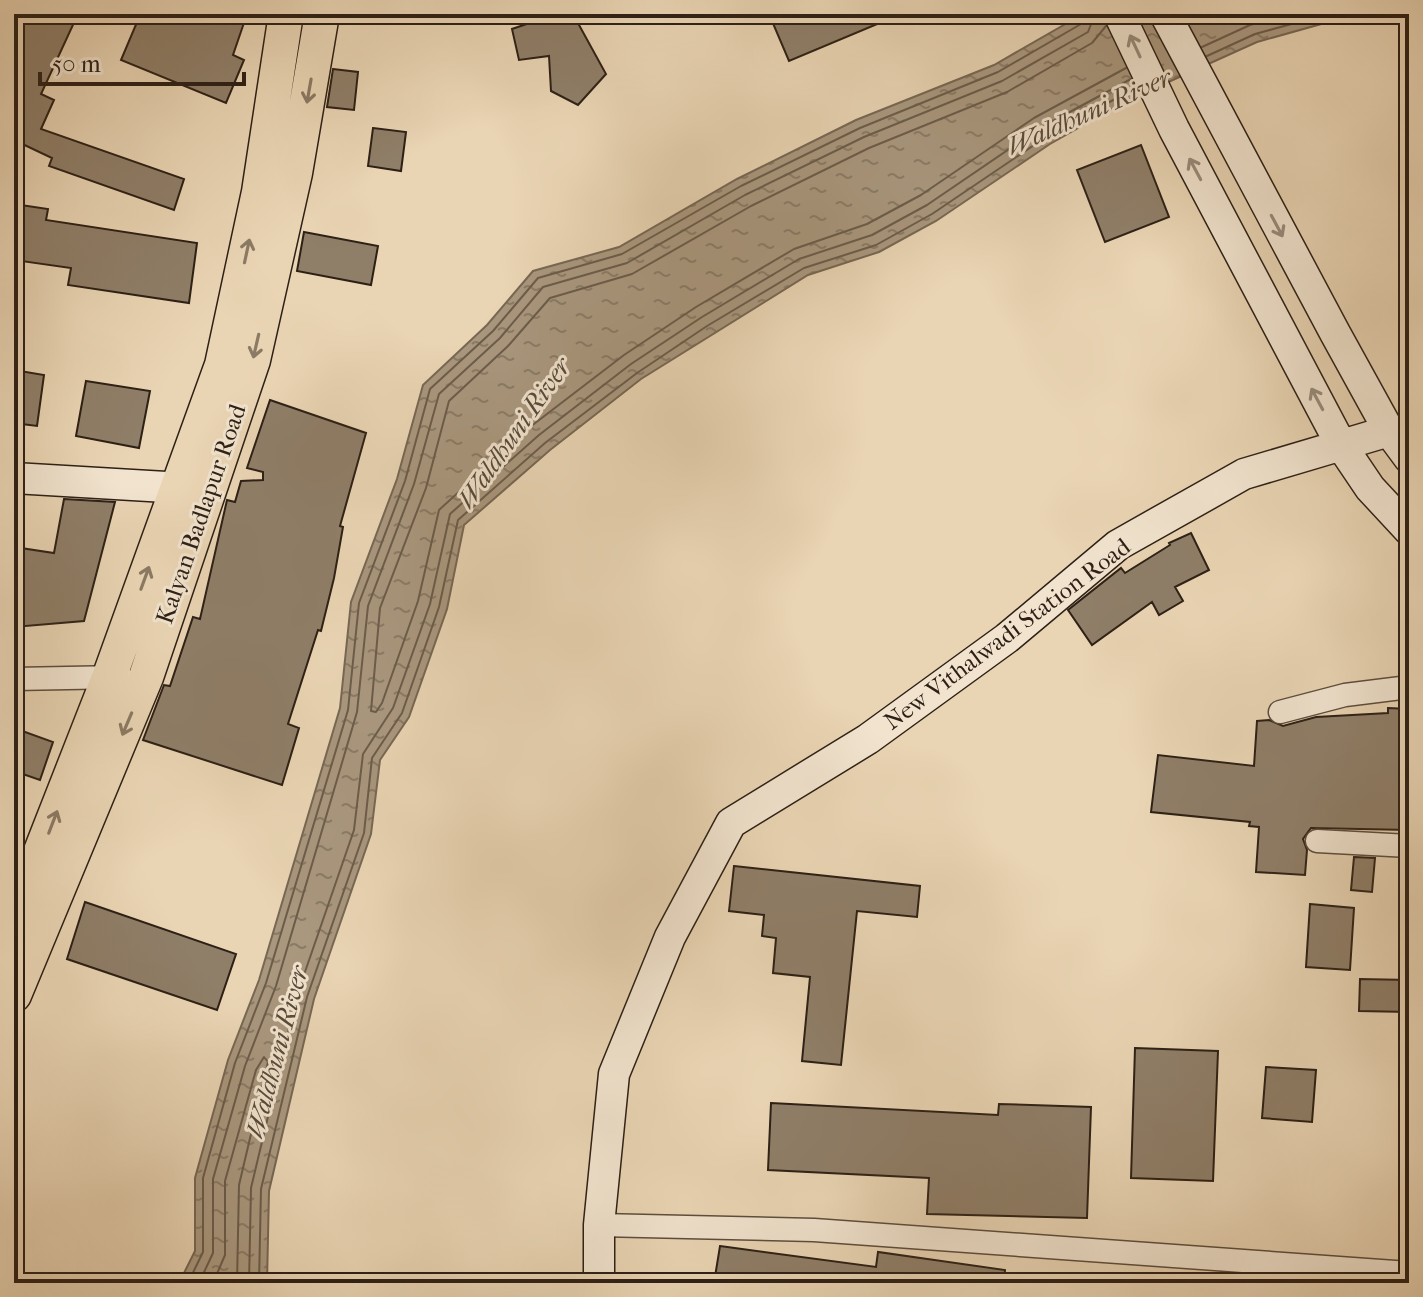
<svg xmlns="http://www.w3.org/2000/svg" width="1423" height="1297" font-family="'IM FELL French Canon',serif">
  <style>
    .water { fill: url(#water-ripples); stroke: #776754; stroke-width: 2 }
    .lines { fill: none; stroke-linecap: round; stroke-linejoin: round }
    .shore { stroke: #6b5c4a; stroke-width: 2 }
    .building { fill: #8f7e68; stroke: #2d2016; stroke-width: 2 }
    .street-casing { stroke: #5c4d3d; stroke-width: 25 }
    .secondary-casing { stroke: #2d2016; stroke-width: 33 }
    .primary-casing { stroke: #2d2016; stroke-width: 37 }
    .street { stroke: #f1e3ce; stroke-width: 22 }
    .secondary { stroke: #f1e3ce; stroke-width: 30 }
    .primary { stroke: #e9d4b3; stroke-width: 34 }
    .oneway { stroke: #998b7b }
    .oneway2 { stroke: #8b7a64 }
    .labels { text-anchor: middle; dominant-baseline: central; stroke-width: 6; stroke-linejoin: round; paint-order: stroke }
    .street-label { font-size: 24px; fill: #2d2016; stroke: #f1e3ce }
    .water-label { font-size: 26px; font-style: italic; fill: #584a3a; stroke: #f1e3ce }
  </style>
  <defs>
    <pattern id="water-ripples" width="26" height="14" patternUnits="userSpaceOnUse" patternTransform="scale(2)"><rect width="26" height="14" fill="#a9977e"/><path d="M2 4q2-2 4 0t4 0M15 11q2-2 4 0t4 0" fill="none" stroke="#8a7b66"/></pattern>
  </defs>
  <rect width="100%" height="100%" fill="#e9d4b3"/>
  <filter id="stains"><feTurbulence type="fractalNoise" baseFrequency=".0025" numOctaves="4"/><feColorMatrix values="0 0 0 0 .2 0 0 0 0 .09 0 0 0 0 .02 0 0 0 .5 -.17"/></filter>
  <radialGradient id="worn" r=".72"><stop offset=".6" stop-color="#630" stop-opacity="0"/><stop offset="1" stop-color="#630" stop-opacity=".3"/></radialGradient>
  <path class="water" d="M 1083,14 L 1357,14 L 1257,42 L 1124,102 L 1050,144 L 936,221 L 879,252 L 808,275 L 641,379 L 550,450 L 464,525 L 447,609 L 409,717 L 380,760 L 371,834 L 314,999 L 269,1191 L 267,1283 L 179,1283 L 195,1251 L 195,1178 L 228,1060 L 259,980 L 340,708 L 351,602 L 397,479 L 423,385 L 487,325 L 533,271 L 619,247 L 737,179 L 856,120 L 994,65 Z"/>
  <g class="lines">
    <path class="shore" d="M 1106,26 L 1092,43 L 1007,92 L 869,148 L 751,206 L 632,274 L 550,298 L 508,346 L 449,401 L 426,488 L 380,608 L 371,711 L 376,712 L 382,703 L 418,601 L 439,510 L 530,427 L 624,355 L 696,307 L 794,249 L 867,224 L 921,195 L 1034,118 L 1126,68
      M 1202,47 L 1250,25 L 1290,14
      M 1207,56 L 1255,34 L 1328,14
      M 188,1283 L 203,1252 L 203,1178 L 235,1063 L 266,983 L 348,710 L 359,603 L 405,481 L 430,389 L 493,331 L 538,278 L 622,254 L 741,186 L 860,128 L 998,72 L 1081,24 L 1085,14
      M 199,1283 L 213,1253 L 213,1179 L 245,1066 L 276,986 L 357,712 L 368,606 L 414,484 L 439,394 L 500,338 L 543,287 L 627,263 L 745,195 L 864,137 L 1002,81 L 1088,32 L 1095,14
      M 213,1283 L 225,1255 L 225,1181 L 256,1070 L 264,1057 L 268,1062 L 239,1185 L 237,1283
      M 249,1283 L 251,1188 L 297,995 L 354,830 L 363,754 L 393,708 L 430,604 L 450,514 L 539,435 L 631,364 L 702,317 L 799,259 L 872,235 L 927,205 L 1040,128 L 1131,79
      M 259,1283 L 261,1189 L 307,997 L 364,833 L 372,758 L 402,713 L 439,607 L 458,520 L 545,443 L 637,373 L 707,326 L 804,268 L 876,245 L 932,214 L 1046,137 L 1135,88"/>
  </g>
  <path class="building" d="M 14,14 L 78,14 L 41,94 L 54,100 L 41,129 L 184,179 L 174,210 L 49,166 L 52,158 L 14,140 Z
    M 247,14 L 233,55 L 244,60 L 226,103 L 121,60 L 140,15 Z
    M 556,14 L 573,14 L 606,74 L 578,105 L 551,91 L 549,56 L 519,60 L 512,29 Z
    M 769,14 L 901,14 L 789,61 Z
    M 333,69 L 358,72 L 354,110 L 327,107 Z
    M 373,128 L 406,132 L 401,171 L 368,166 Z
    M 1141,145 L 1169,217 L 1105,242 L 1077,170 Z
    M 14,204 L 48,209 L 46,220 L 197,243 L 189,303 L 68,285 L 71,268 L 14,260 Z
    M 304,232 L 378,246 L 371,285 L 297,271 Z
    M 14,370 L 44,375 L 37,426 L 14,423 Z
    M 86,381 L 150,391 L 139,448 L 76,436 Z
    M 270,400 L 366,433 L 340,526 L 343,527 L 334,578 L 321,631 L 318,630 L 288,724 L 299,728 L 282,785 L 143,740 L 164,685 L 170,686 L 193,617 L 200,619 L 227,500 L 235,502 L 241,481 L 263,480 L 263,472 L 247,468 Z
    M 64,499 L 115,502 L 84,621 L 14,627 L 14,547 L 54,553 Z
    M 1191,533 L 1209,570 L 1175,587 L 1183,601 L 1159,615 L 1152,602 L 1092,645 L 1068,610 L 1121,568 L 1125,573 L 1170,545 L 1169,543 Z
    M 1388,708 L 1409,709 L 1409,830 L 1311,828 L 1303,839 L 1307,850 L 1305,875 L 1256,872 L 1259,827 L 1249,826 L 1250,822 L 1151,812 L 1158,755 L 1254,766 L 1257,721 L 1269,720 L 1283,726 L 1316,717 L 1388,713 Z
    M 14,728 L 53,742 L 40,780 L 14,771 Z
    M 1354,857 L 1375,858 L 1372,892 L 1351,890 Z
    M 734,866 L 920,886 L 917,917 L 857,911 L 841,1065 L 802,1061 L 810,977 L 773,973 L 776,938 L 762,936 L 764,915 L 729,911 Z
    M 85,902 L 236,954 L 217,1010 L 67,959 Z
    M 1310,904 L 1354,908 L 1350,970 L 1306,967 Z
    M 1360,979 L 1409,980 L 1409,1012 L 1359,1011 Z
    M 1135,1048 L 1218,1051 L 1213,1181 L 1131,1178 Z
    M 1266,1067 L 1316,1070 L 1312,1122 L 1262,1118 Z
    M 771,1103 L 998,1115 L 999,1104 L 1091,1107 L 1087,1218 L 927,1214 L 929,1178 L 768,1170 Z
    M 720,1246 L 876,1267 L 878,1252 L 1005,1270 L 1004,1283 L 714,1283 Z"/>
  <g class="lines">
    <defs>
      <path id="street" d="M 14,679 L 121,677
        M 1280,712 L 1345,695 L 1409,687
        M 1317,841 L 1409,846
        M 599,1225 L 814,1230 L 1409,1273"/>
      <path id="secondary" d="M 1119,14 L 1174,129 L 1341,445 L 1370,488 L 1409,530
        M 1165,14 L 1335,333 L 1389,431 L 1409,458
        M 14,478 L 200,489
        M 599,1283 L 599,1225 L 614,1074 L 670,937 L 731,823 L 868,739 L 1007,638 L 1118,545 L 1244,474 L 1389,431"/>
      <path id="primary" d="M 14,920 L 109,678 L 222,365 L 259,192 L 286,14
        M 14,995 L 146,677 L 253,360 L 295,173 L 322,14"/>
    </defs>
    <use href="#street" class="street-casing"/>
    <use href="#secondary" class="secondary-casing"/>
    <use href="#primary" class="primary-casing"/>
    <use href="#street" class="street"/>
    <use href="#secondary" class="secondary"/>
    <use href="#primary" class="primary"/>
  </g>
  <defs><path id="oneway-shaft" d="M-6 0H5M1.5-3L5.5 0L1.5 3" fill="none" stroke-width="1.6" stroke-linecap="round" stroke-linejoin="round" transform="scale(2)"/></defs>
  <g class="oneway">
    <use href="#oneway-shaft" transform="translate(1135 46) rotate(-115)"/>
    <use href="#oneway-shaft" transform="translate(1195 169) rotate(-118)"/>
    <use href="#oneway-shaft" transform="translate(1277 226) rotate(62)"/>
    <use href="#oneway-shaft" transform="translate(1317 399) rotate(-118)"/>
  </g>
  <g class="oneway2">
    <use href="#oneway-shaft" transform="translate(309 91) rotate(100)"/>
    <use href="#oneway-shaft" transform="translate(247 251) rotate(-78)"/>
    <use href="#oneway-shaft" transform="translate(256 346) rotate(103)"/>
    <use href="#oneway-shaft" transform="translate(145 578) rotate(-70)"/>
    <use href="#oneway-shaft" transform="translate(127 724) rotate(113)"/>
    <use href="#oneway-shaft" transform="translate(53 822) rotate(-69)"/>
  </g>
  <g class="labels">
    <g class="street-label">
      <text transform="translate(201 514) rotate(-71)">Kalyan Badlapur Road</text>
      <text transform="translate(1007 634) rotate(-37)">New Vithalwadi Station Road</text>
    </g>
    <g class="water-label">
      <text transform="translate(1089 112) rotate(-24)">Waldhuni River</text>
      <text transform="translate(514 433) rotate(-55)">Waldhuni River</text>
      <text transform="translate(277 1052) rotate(-75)">Waldhuni River</text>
    </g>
  </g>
  <rect width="1423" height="1297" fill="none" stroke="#e9d4b3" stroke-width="48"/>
  <rect x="16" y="16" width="1391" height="1265" fill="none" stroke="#2d2016" stroke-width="4"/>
  <rect x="24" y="24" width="1375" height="1249" fill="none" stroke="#2d2016" stroke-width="2"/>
  <path d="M40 72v12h204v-12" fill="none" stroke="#2d2016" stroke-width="4"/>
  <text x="52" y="72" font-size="24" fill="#2d2016" stroke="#f1e3ce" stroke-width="6" paint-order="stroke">50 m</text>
  <rect width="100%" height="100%" filter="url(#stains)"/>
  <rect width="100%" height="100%" fill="url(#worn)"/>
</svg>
